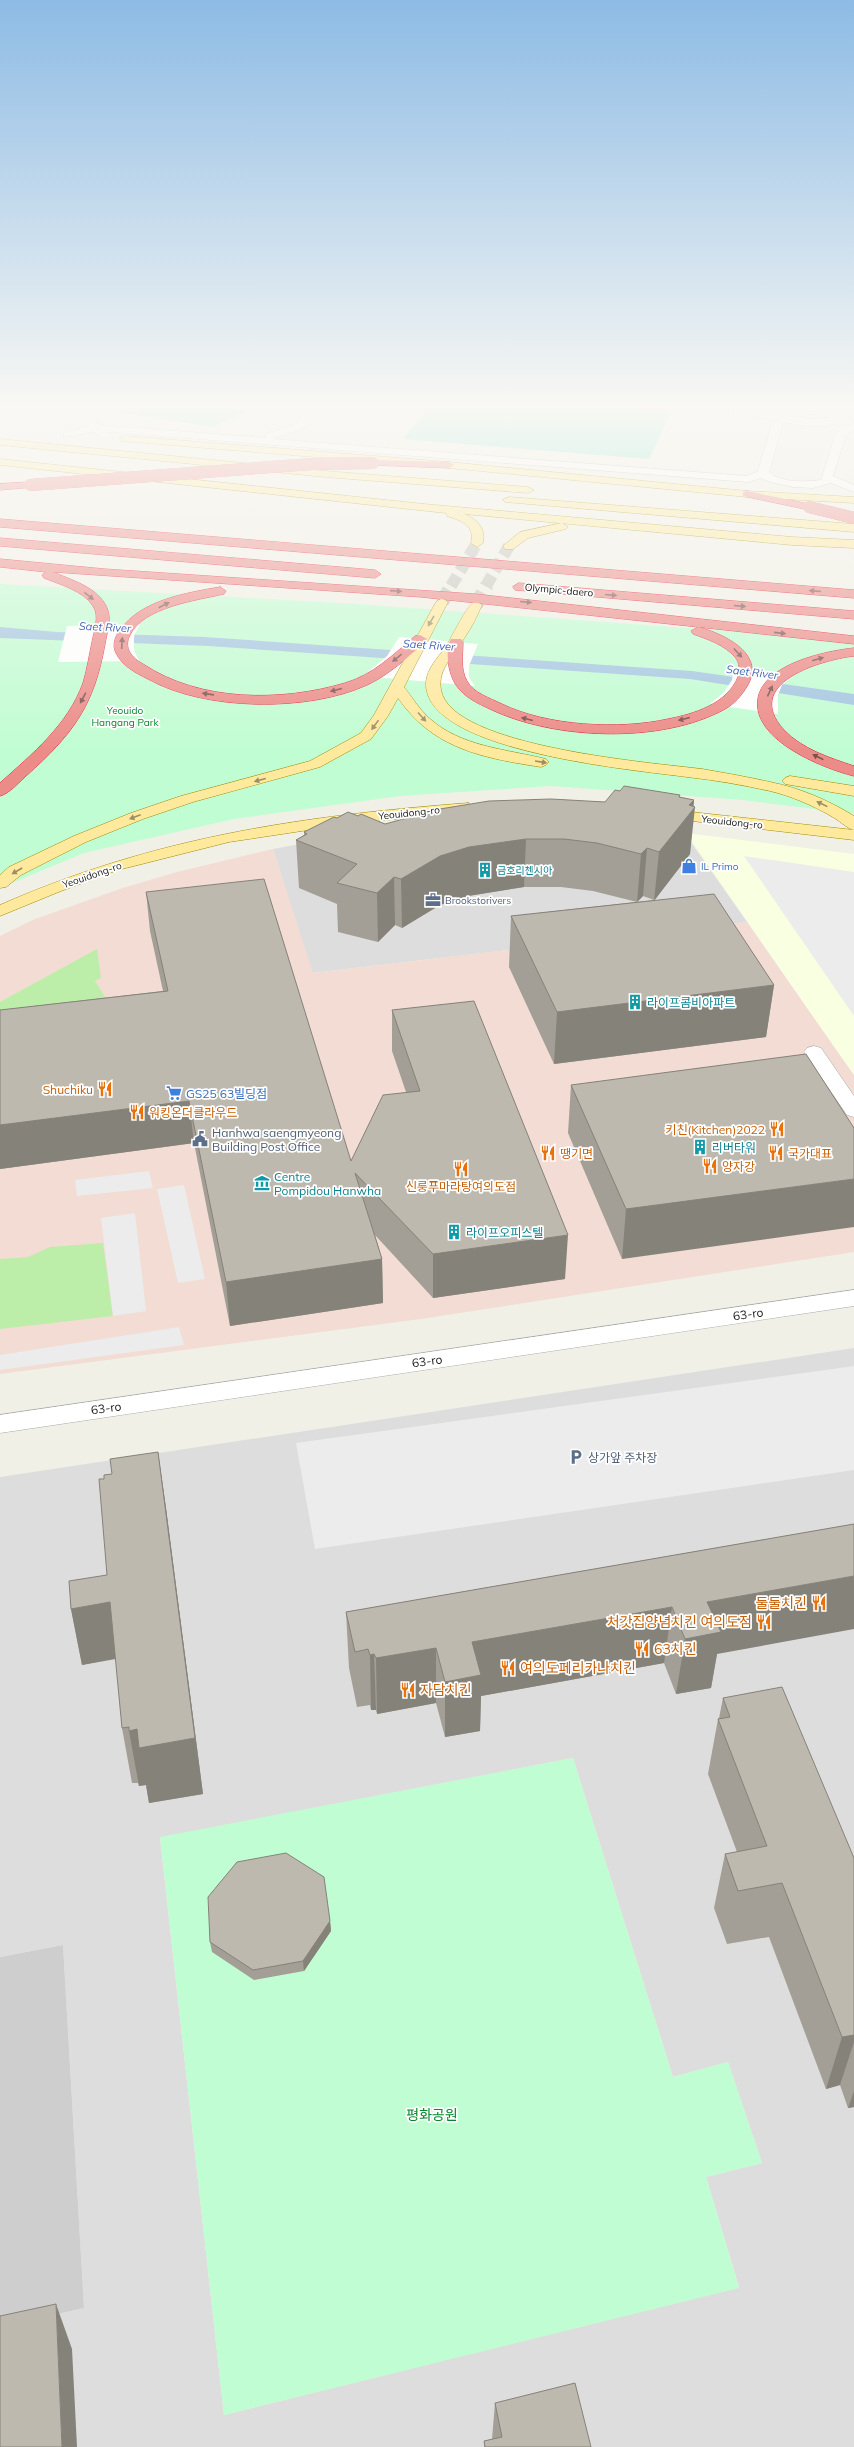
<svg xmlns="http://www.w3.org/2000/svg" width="854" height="2447" font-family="Mulish,'Noto Sans KR',sans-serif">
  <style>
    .residential { fill: #dedddd; fill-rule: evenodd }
    .commercial { fill: #f2dcd4 }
    .education { fill: #f9ffe1 }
    .religious { fill: #cecece }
    .grass { fill: #bceea9 }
    .park { fill: #c1fdd2 }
    .pitch { fill: #7fe4d3 }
    .parking { fill: #ececec }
    .water { fill: #a4c6e1 }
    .pier { fill: #fff }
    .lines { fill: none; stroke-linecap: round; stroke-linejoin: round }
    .major-tunnel-far1 { stroke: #c7c6be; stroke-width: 12; stroke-dasharray: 12 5.5; stroke-linecap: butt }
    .major-tunnel { stroke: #c7c6be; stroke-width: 14; stroke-dasharray: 14 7; stroke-linecap: butt }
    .minor-casing { stroke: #a7a7a7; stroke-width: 1 }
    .major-casing { stroke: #9c8900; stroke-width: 1 }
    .highway-casing { stroke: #e61c37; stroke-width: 1 }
    .minor { fill: #fff; fill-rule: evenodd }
    .major { fill: #ffe99d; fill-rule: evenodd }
    .highway { fill: #ec8c89; fill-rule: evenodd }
    .highway-bridge-casing { stroke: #e61c37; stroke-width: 12; stroke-linecap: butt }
    .highway-bridge { stroke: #ec8c89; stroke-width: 12 }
    .wall { fill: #a39f96 }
    .shaded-wall { fill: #85827a }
    .building { fill: #beb9ae; stroke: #85827a }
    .oneway { fill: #7c514f }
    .oneway2 { fill: #9b8f65 }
    .labels { text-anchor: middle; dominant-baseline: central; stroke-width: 3.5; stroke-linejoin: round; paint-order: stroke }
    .far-street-label { font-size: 10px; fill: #202020; stroke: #fff }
    .far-park-label { font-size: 10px; fill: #05872b; stroke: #fff }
    .far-shop-label { font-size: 10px; fill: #366cbe; stroke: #fff; text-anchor: start }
    .far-culture-label { font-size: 10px; fill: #0d838f; stroke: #fff; text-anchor: start }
    .far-service-label { font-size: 10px; fill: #4e5e75; stroke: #fff; text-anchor: start }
    .far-water-label { font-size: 11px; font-style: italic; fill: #4566b6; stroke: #fff }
    .culture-label { font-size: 12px; fill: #0d838f; stroke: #fff; text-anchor: start }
    .food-label { font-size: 12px; fill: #c56008; stroke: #fff; text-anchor: start }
    .shop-label { font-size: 12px; fill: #366cbe; stroke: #fff; text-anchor: start }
    .service-label { font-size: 12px; fill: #4e5e75; stroke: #fff; text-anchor: start }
    .street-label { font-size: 12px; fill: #202020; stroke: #fff }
    .near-food-label { font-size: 14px; fill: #c56008; stroke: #fff; text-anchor: start }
    .near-park-label { font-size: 14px; fill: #05872b; stroke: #fff }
  </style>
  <rect width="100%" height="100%" fill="#f1f0e6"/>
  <path class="residential" d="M 690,841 L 747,922 L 312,973 L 273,849 L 305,843 Z
    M 854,1348 L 854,2447 L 0,2447 L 0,2327 L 84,2308 L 63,1945 L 0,1957 L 0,1477 ZM 573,1758 L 673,2077 L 728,2062 L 762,2163 L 706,2177 L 739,2287 L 224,2415 L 160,1838 Z"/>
  <path class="commercial" d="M 273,849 L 313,973 L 747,922 L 854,1075 L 854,1252 L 421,1319 L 0,1374 L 0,936 L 35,919 L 123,888 L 177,872 Z"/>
  <path class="education" d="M 686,833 L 854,854 L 854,1075 L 805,1005 Z"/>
  <path class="religious" d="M 63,1945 L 84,2308 L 0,2327 L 0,1957 Z"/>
  <path class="grass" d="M 97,949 L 101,978 L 95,981 L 108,1002 L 0,1015 L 0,1002 Z
    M 103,1243 L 113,1316 L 0,1329 L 0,1259 L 28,1257 L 50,1247 Z"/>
  <path class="park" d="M 0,584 L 356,604 L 854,640 L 854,814 L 743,800 L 551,786 L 400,796 L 234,819 L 84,853 L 0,888 Z
    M 573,1758 L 673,2077 L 728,2062 L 762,2163 L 706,2177 L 739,2288 L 224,2415 L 160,1837 Z"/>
  <path class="pitch" d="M 111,409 L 253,409 L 211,427 L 113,411 Z
    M 428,409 L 631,409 L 671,412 L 649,459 L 403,439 Z"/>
  <path class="parking" d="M 331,409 L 374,409 L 360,423 L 319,420 Z
    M 784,424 L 830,428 L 817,481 L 773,479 L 769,476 Z
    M 744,856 L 854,872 L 854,1016 Z
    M 149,1171 L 153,1188 L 77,1196 L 75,1180 Z
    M 184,1185 L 205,1279 L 178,1283 L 157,1189 Z
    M 135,1213 L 146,1311 L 113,1316 L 101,1218 Z
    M 179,1327 L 184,1345 L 0,1370 L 0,1355 Z
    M 854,1366 L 854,1470 L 315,1549 L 296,1443 Z"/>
  <path class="water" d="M 0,627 L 57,632 L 204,637 L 692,671 L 854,694 L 854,705 L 690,679 L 208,646 L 0,638 Z"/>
  <path class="pier" d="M 140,624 L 134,636 L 134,650 L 139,661 L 58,662 L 67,626 Z
    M 399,637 L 478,644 L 469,666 L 469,677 L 475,686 L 363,676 L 387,656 Z
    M 734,667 L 793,675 L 782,685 L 778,695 L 778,714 L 710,704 L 724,692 L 732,680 Z"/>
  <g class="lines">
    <path class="major-tunnel-far1" d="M 451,586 L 477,543
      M 486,586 L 509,546"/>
    <path class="major-tunnel" d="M 442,602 L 452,585
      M 476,605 L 487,585"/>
    <defs>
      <path id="minor" d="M 79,409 L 89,409 L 99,425 L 266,438 L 266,434 L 296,424 L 312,409 L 322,409 L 304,428 L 272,439 L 747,476 L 758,471 L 773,420 L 732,411 L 731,409 L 749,409 L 777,415 C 787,406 835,406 844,416 C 832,433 800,425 783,422 L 769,472 C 780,483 806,482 821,480 L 836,433 L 854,423 L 854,430 L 846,435 L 833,476 L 854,485 L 854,492 L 831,483 L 813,488 L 793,487 L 770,482 L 761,478 L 748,482 L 108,432 L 110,435 L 105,438 L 93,432 L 64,437 L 64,433 L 89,426 ZM 813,414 L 831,418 L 811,419 L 787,416 Z
        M 814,1046 L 821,1048 L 854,1096 L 854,1117 L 847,1115 L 804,1052 L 807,1048 Z
        M 854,1290 L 854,1306 L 0,1433 L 0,1415 Z"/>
      <path id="major" d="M 125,436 L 449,462 L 747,491 L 854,497 L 854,503 L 747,497 L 449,468 L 121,441 L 120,439 Z
        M 0,439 L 325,471 L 528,487 L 534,490 L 528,493 L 325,477 L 0,445 Z
        M 0,459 L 424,504 L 792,537 L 854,540 L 854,548 L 792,545 L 464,514 C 477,519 486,528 483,543 L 477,547 L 471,543 C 475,525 462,521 447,516 L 446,513 L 0,465 Z
        M 509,497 L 854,524 L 854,532 L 505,502 L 503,500 Z
        M 562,523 L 568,527 L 566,529 L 528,538 L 513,549 L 505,549 L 503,546 L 520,532 Z
        M 442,598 L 448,602 L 404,687 C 412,697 419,709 429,718 C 461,747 506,749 546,759 L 549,762 L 546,765 L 541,767 C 483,758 433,749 398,698 L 388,716 L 371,739 L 320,767 L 193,802 L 143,819 L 86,842 L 21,875 L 6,887 L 0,888 L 0,875 L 9,867 L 74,836 L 131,813 L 181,796 L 310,761 L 361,733 L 374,715 L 436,602 Z
        M 476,601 L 482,605 C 477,616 472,627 465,637 C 455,654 437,669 441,690 C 451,747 654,763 702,769 C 725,773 748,777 770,782 C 800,788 828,800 854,816 L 854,830 C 846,828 839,820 831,816 C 812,805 791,796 770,791 C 743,785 715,780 687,777 C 637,770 422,752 426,682 C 427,669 438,657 445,648 C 452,638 467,603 476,601 Z
        M 790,776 L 854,786 L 854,796 L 785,784 L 782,781 L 785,778 Z
        M 468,803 L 476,808 L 474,811 L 348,824 L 229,842 L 118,870 L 61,891 L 0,916 L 0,905 C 155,837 301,816 468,803 Z
        M 664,809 L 854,830 L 854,840 L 658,817 L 656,814 L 658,811 Z"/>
      <path id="highway" d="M 373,460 L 449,462 L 454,465 L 449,468 L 369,465 L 369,461 Z
        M 30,482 L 36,485 L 34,487 L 0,490 L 0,484 Z
        M 747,491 L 809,504 L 815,507 L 809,510 L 743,496 L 743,492 Z
        M 0,519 L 854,590 L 854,598 L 0,527 Z
        M 0,538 L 375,570 L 381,574 L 375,578 L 0,546 Z
        M 0,559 L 105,569 L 475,594 L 854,636 L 854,644 L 698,627 C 725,634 768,655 746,688 C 741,696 734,704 725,709 C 662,744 554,740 490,709 C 477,703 464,697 456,685 C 449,675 444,650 451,639 L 461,639 L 463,642 C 463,655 460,669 467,681 C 473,693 490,698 502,704 C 547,726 619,730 668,719 C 694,714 727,704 738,677 C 740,671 740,663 735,657 C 725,645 707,639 693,634 L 691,631 L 698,627 L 421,597 L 53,572 C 71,580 98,587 107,608 C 112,619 107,632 105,644 C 94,706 73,734 26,776 C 18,783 10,793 0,796 L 0,783 C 32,754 68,725 83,683 C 87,670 89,656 92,642 C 94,631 100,616 93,606 C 84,591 59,584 44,578 L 42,575 L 46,572 L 0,567 Z
        M 519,583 L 854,611 L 854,619 L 515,590 L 513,587 Z
        M 220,587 L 226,591 L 224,594 C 198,600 143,607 130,635 C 123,648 132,658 143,664 C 200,702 281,702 345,683 C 373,675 394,654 415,636 L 420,635 L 427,639 C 422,646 413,652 407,658 C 395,668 382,678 367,685 C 308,712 205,711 148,679 C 136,673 122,666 116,653 C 112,646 115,636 120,630 C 141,600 186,593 220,587 Z
        M 854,648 L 854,656 C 821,660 741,683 784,730 C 802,749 830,758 854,766 L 854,776 C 822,768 746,738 759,694 C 769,663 826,651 854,648 Z"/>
    </defs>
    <use href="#minor" class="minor-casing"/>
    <use href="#major" class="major-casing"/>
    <use href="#highway" class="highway-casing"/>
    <use href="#minor" class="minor"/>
    <use href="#major" class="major"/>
    <use href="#highway" class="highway"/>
    <defs>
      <path id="highway-bridge" d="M 30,485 L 312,464 L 373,463
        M 809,507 L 854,518"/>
    </defs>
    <use href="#highway-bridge" class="highway-bridge-casing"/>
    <use href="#highway-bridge" class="highway-bridge"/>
  </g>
  <path class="wall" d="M 620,791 L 680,797 L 694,800 L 690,854 L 654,900 L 774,985 L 766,1037 L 554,1064 L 509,967 L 511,916 L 654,900 L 643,896 L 637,902 L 593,891 L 561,887 L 524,887 L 468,896 L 440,905 L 402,928 L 395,925 L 378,942 L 338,932 L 337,904 L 299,888 L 296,840 L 304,835 L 304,832 L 337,818 L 358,816 L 385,824 L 605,802 Z
    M 146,892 L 351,1161 L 406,1092 L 392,1051 L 392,1010 L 565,1279 L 433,1298 L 375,1235 L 382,1259 L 383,1303 L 230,1326 L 194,1143 L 0,1169 L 0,1010 L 163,991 L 150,931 Z
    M 571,1085 L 854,1128 L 622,1259 L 568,1133 Z
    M 158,1452 L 166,1508 L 203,1794 L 149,1803 L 146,1785 L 139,1786 L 138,1783 L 132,1783 L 122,1728 L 116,1658 L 82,1665 L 71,1609 L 107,1575 L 112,1474 Z
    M 854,1524 L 717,1654 L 711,1688 L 676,1694 L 664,1663 L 481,1696 L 480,1731 L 445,1737 L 436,1703 L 377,1714 L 376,1710 L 371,1710 L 370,1705 L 357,1707 L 349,1668 L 346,1612 Z
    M 723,1698 L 854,1858 L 854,2107 L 848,2108 L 840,2085 L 826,2089 L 769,1937 L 727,1944 L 714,1908 L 725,1854 L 737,1852 L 708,1774 L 718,1719 L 719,1718 Z
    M 330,1921 L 331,1931 L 304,1971 L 254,1980 L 212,1952 L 210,1942 Z
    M 495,2403 L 591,2447 L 484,2447 L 484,2441 L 492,2439 Z"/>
  <path class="shaded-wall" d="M 680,795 L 677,830 L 689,805 L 694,800 L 693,809 L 695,807 L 690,854 L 654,901 L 659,852 L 679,797 Z
    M 526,839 L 524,887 L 468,896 L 440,905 L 402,928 L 401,879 L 440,856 L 469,847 Z
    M 647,848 L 643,896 L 637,902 L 641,854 Z
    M 394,877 L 395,925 L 378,942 L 377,893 Z
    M 774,985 L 766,1037 L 554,1064 L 557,1012 Z
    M 189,1101 L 194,1143 L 0,1169 L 0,1125 Z
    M 854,1179 L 854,1227 L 622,1259 L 626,1209 Z
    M 568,1235 L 565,1279 L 433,1298 L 433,1254 Z
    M 382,1259 L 383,1303 L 230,1326 L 226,1282 Z
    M 158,1452 L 166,1508 L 203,1794 L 149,1803 L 146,1785 L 139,1786 L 129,1731 L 137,1729 Z
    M 854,1576 L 854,1629 L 717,1654 L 711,1688 L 676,1694 L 685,1639 L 707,1602 Z
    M 110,1602 L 121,1658 L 82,1665 L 71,1609 Z
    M 672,1607 L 664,1663 L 481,1696 L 480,1731 L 445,1737 L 445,1682 L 472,1642 Z
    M 436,1648 L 436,1703 L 377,1714 L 376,1658 Z
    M 374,1654 L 376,1710 L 371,1710 L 370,1655 Z
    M 330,1921 L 331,1931 L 304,1971 L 303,1961 Z
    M 854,2035 L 854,2042 L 840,2085 L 826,2089 L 842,2037 Z
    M 854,2091 L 854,2107 L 848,2108 Z
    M 56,2304 L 72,2349 L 77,2447 L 62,2447 Z"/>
  <path class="building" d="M 624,786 L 680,795 L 679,797 L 694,800 L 689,805 L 695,807 L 659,852 L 647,848 L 641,854 L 597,843 L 564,839 L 526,839 L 469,847 L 440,856 L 401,879 L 394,877 L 377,893 L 337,883 L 357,864 L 296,840 L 307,834 L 304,832 L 334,817 L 337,818 L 348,812 L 358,816 L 361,814 L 385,824 L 440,809 L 489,801 L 551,799 L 605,802 L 615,790 L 620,791 Z
    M 264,879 L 351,1161 L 383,1095 L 420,1091 L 392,1010 L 474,1001 L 568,1235 L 433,1254 L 355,1173 L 382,1259 L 226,1282 L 189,1101 L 0,1125 L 0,1010 L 168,991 L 146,892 Z
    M 714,894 L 774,985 L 557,1012 L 511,916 Z
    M 806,1054 L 854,1128 L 854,1179 L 626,1209 L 571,1085 Z
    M 158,1452 L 195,1738 L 139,1748 L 137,1729 L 129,1731 L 129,1727 L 122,1728 L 110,1602 L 71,1609 L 69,1581 L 107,1575 L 99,1479 L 104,1479 L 104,1475 L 112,1474 L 110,1459 Z
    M 854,1524 L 854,1576 L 707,1602 L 721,1632 L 685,1639 L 672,1607 L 472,1642 L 481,1675 L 445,1682 L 436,1648 L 376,1658 L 374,1654 L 370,1655 L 368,1649 L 355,1652 L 346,1612 Z
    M 782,1687 L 854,1858 L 854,2035 L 842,2037 L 782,1883 L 738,1891 L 725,1854 L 767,1846 L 718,1719 L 730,1717 L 723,1698 Z
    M 286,1853 L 324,1877 L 330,1921 L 303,1961 L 253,1970 L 210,1942 L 208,1897 L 237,1862 Z
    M 56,2304 L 62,2447 L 0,2447 L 0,2316 Z
    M 575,2383 L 591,2447 L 485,2447 L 484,2441 L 502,2437 L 495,2403 Z"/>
  <defs><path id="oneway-solid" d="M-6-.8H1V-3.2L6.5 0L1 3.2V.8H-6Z"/></defs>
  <g class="oneway">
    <use href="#oneway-solid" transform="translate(396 591) rotate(4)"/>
    <use href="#oneway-solid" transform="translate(815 591) rotate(-175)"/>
    <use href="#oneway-solid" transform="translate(611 595) rotate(5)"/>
    <use href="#oneway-solid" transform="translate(89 596) rotate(38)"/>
    <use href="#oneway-solid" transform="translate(526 602) rotate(5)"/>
    <use href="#oneway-solid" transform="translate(164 605) rotate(-27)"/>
    <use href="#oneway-solid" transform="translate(740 606) rotate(5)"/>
    <use href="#oneway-solid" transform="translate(780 633) rotate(6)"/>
    <use href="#oneway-solid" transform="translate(122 643) rotate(-87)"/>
    <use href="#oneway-solid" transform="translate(738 653) rotate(47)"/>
    <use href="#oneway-solid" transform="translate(397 658) rotate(141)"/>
    <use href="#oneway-solid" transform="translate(818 659) rotate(-16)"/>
    <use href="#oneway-solid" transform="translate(336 690) rotate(166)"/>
    <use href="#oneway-solid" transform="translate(770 691) rotate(-65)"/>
    <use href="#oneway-solid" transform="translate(208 694) rotate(-172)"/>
    <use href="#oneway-solid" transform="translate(83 698) rotate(118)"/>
    <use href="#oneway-solid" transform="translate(527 719) rotate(-166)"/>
    <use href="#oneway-solid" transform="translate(684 719) rotate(166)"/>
    <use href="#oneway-solid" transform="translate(818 757) rotate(-154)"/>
  </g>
  <g class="oneway2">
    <use href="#oneway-solid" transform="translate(431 621) rotate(120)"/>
    <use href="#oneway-solid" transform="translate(422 717) rotate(48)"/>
    <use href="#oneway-solid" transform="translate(375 725) rotate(126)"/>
    <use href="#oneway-solid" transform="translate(541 762) rotate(9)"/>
    <use href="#oneway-solid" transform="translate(260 780) rotate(165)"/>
    <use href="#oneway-solid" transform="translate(822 804) rotate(-154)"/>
    <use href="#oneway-solid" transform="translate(135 817) rotate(159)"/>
    <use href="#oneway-solid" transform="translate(17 871) rotate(150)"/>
  </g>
  <linearGradient id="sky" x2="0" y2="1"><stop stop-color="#8dbbe5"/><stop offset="0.54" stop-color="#f9f8f4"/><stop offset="1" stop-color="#f9f8f4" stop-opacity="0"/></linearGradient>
  <rect width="854" height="751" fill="url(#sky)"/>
  <defs>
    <symbol id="shop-bare" viewBox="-9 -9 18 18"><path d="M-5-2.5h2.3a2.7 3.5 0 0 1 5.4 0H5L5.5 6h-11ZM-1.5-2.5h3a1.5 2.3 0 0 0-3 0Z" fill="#3f7fe0" stroke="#fff" stroke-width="2.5" paint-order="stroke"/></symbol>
    <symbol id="building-bare" viewBox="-9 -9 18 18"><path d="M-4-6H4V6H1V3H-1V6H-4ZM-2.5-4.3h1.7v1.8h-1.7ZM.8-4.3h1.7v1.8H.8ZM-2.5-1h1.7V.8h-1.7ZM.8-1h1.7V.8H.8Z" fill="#0f9aa8" stroke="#fff" stroke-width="2.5" paint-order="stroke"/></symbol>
    <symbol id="office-bare" viewBox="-9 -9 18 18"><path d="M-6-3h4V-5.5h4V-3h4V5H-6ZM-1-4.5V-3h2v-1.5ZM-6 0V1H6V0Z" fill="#5c6f8a" stroke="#fff" stroke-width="2.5" paint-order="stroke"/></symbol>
    <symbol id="restaurant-bare" viewBox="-9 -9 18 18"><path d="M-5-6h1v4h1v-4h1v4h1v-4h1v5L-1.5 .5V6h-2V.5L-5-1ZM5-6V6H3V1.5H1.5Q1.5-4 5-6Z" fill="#e8710a" stroke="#fff" stroke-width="2.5" paint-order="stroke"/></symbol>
    <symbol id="supermarket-bare" viewBox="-9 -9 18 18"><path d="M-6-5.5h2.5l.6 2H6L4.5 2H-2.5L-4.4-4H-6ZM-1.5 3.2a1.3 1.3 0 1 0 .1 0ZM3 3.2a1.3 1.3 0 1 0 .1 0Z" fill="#3f7fe0" stroke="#fff" stroke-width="2.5" paint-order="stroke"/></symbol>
    <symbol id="civic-bare" viewBox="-9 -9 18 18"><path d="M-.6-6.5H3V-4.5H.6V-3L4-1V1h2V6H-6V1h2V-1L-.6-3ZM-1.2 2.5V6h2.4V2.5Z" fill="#5c6f8a" stroke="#fff" stroke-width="2.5" paint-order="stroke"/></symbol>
    <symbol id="museum-bare" viewBox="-9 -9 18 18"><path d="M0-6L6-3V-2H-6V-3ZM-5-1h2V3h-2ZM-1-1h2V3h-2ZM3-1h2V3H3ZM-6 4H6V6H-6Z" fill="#0f9aa8" stroke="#fff" stroke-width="2.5" paint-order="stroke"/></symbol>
    <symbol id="parking-bare" viewBox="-9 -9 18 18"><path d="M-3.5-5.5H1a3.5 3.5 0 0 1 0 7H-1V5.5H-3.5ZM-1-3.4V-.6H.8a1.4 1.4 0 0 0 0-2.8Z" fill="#5c6f8a" stroke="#fff" stroke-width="2.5" paint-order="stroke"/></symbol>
  </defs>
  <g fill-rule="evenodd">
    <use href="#shop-bare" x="678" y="855" width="22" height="22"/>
    <use href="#building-bare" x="474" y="859" width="22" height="22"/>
    <use href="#office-bare" x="422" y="889" width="22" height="22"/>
    <use href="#building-bare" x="624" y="991" width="22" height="22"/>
    <use href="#restaurant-bare" x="94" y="1078" width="22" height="22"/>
    <use href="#supermarket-bare" x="163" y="1082" width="22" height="22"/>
    <use href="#restaurant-bare" x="126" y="1101" width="22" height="22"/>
    <use href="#restaurant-bare" x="766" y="1118" width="22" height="22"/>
    <use href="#civic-bare" x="189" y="1128" width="22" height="22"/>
    <use href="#building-bare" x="689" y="1136" width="22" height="22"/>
    <use href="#restaurant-bare" x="537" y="1142" width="22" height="22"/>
    <use href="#restaurant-bare" x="765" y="1142" width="22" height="22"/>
    <use href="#restaurant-bare" x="699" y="1155" width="22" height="22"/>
    <use href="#restaurant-bare" x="450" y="1158" width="22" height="22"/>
    <use href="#museum-bare" x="251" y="1172" width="22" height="22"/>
    <use href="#building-bare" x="443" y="1221" width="22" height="22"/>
    <use href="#parking-bare" x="565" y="1446" width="22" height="22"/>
    <use href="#restaurant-bare" x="808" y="1592" width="22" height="22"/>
    <use href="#restaurant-bare" x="753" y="1611" width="22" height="22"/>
    <use href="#restaurant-bare" x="631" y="1638" width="22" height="22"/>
    <use href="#restaurant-bare" x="497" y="1657" width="22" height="22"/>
    <use href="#restaurant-bare" x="397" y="1679" width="22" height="22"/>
  </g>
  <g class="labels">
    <g class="far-street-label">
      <text transform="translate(559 590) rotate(5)">Olympic-daero</text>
      <text transform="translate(409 813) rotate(-6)">Yeouidong-ro</text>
      <text transform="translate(732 822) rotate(6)">Yeouidong-ro</text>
      <text transform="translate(92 875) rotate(-19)">Yeouidong-ro</text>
    </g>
    <g class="far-park-label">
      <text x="125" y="710">Yeouido<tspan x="125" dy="12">Hangang Park</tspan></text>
    </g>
    <g class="far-shop-label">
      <text x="701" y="866">IL Primo</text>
    </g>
    <g class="far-culture-label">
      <text x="497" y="870">금호리첸시아</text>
    </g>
    <g class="far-service-label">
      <text x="445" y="900">Brookstorivers</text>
    </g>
    <g class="far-water-label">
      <text transform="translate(105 627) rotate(3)">Saet River</text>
      <text transform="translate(429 645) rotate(4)">Saet River</text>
      <text transform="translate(752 672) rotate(7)">Saet River</text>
    </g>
    <g class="culture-label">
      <text x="647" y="1002">라이프콤비아파트</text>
      <text x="712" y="1147">리버타워</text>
      <text x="274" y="1176">Centre<tspan x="274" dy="14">Pompidou Hanwha</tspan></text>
      <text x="466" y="1232">라이프오피스텔</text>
    </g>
    <g class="food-label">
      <text x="93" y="1089" text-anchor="end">Shuchiku</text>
      <text x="149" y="1112">워킹온더클라우드</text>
      <text x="765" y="1129" text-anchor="end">키친(Kitchen)2022</text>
      <text x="560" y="1153">땡기면</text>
      <text x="788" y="1153">국가대표</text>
      <text x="722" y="1166">양자강</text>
      <text x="461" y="1186" text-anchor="middle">신룽푸마라탕여의도점</text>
    </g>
    <g class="shop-label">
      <text x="186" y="1093">GS25 63빌딩점</text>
    </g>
    <g class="service-label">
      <text x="212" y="1132">Hanhwa saengmyeong<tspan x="212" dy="14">Building Post Office</tspan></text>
      <text x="588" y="1457">상가앞 주차장</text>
    </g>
    <g class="street-label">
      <text transform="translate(748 1314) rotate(-8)">63-ro</text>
      <text transform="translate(427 1361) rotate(-8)">63-ro</text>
      <text transform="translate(106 1408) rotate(-8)">63-ro</text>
    </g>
    <g class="near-food-label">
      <text x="807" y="1603" text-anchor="end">둘둘치킨</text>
      <text x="752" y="1622" text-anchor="end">처갓집양념치킨 여의도점</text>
      <text x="654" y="1649">63치킨</text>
      <text x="520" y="1668">여의도페리카나치킨</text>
      <text x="420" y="1690">자담치킨</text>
    </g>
    <g class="near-park-label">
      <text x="432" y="2115">평화공원</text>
    </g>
  </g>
</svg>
